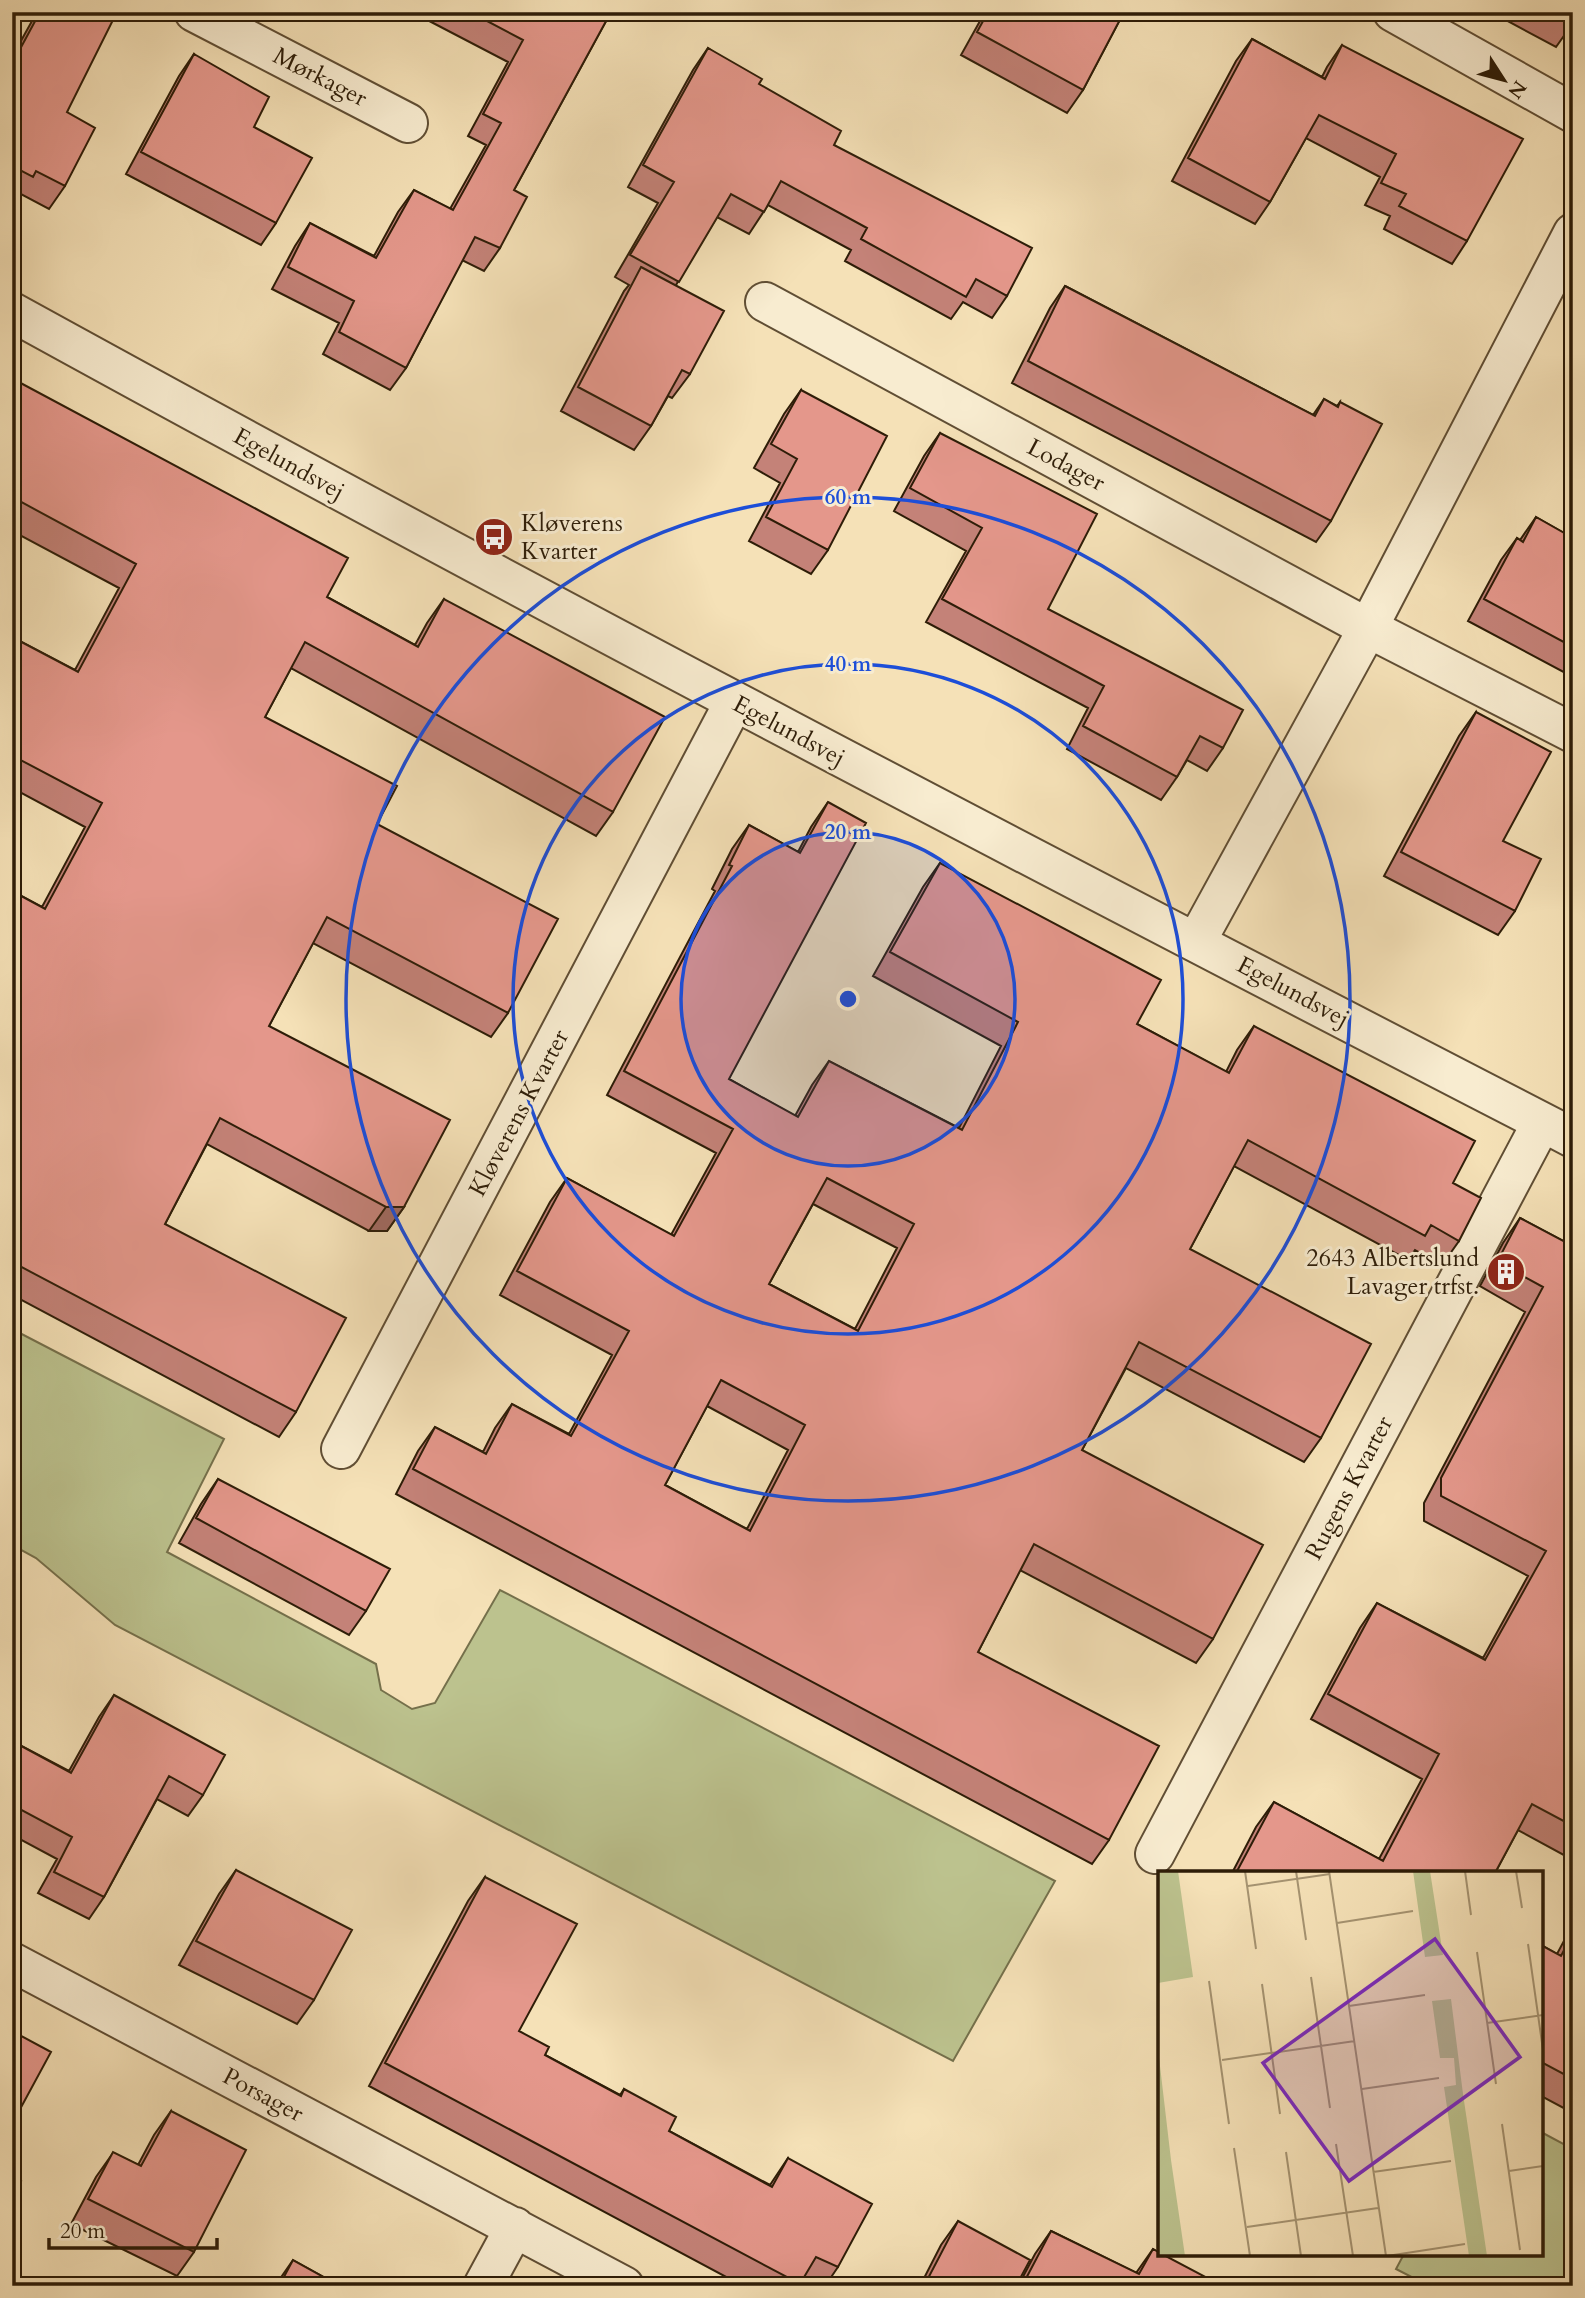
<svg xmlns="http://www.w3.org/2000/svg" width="1585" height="2298" font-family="Cardo,serif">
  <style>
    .green { fill: #bcc28e; stroke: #75704b; stroke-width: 2 }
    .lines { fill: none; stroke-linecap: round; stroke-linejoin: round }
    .minor-casing { stroke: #604e34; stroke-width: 42 }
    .minor { stroke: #f8ecd0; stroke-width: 38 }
    .wall { fill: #c48278; stroke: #2e1d08; stroke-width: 2; fill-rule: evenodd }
    .shaded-wall { fill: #a06a61; stroke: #2e1d08; stroke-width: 2 }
    .building { fill: #e4978b; stroke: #2e1d08; stroke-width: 2; fill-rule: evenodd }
    .ring { fill: none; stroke: #1d4ed8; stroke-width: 3.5 }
    .labels { text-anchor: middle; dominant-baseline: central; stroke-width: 6; stroke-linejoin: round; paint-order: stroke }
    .street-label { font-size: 24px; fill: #2e1d08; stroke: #f8ecd0 }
    .poi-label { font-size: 24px; fill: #2e1d08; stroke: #f8ecd0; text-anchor: start }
    .inset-road { fill: none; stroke: #a59371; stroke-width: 2 }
    .view { fill: #7b2cbf; fill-opacity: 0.15; stroke: #7b2cbf; stroke-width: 3.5 }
    .inset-edge { fill: none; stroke: #2e1d08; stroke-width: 3.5 }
    .centre { fill: #1d4ed8; stroke: #f8ecd0; stroke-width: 3.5 }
    .ring-label { font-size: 21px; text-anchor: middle; font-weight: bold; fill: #1d4ed8; stroke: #f8ecd0; stroke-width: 6; stroke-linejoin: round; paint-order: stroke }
  </style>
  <rect width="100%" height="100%" fill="#f5e1b7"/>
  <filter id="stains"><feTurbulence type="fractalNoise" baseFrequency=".00286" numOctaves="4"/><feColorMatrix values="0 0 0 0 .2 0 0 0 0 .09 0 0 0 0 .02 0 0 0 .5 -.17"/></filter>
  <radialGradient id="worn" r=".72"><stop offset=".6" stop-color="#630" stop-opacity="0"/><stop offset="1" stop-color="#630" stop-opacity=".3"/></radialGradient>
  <path class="green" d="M 12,1329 L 224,1439 L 167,1552 L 376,1664 L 381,1690 L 412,1709 L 435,1703 L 500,1590 L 1055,1881 L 953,2061 L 115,1625 L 36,1558 L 12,1545 Z
    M 1541,2132 L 1573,2149 L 1573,2286 L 1429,2286 L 1396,2269 L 1404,2254 L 1541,2254 Z"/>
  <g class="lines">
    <defs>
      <path id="minor" d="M 194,12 L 408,123
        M 1393,12 L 1573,113
        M 765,302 L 1368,628 L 1573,733
        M 12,312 C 528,596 1050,868 1573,1138
        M 1196,942 L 1368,628 L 1573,233
        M 341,1449 L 734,702
        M 1155,1854 L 1542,1122
        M 12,1962 L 624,2286
        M 483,2286 L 515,2227"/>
    </defs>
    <use href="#minor" class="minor-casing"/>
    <use href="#minor" class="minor"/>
  </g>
  <path class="wall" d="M 37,12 L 102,12 L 67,112 L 65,186 L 49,209 L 21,194 L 17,200 L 12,197 L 12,57 Z
    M 412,12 L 611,12 L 514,190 L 500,248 L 484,271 L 462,260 L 406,368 L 390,390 L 323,354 L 339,323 L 272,289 L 295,246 L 310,223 L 374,256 L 398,212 L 414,190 L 450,209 L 486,145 L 468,136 L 508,62 Z
    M 985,12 L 1124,12 L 1083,90 L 1067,113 L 961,55 Z
    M 1491,12 L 1573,12 L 1573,23 L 1556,47 Z
    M 1252,39 L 1322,77 L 1327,67 L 1342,45 L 1467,241 L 1452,264 L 1384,229 L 1390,216 L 1365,205 L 1380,177 L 1306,138 L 1270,202 L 1255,224 L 1172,181 L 1236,61 Z
    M 708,48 L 759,84 L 834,145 L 1007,296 L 992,318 L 963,302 L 951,319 L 845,261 L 851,250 L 768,205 L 749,234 L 717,217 L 676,285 L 690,374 L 672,398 L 668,396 L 651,426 L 634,450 L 561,411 L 624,291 L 629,285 L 615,277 L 658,203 L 628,187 L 693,70 Z
    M 194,54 L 254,127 L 276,223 L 261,245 L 126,174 L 179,76 Z
    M 1065,286 L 1313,415 L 1324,399 L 1337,406 L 1340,402 L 1331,521 L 1316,542 L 1012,383 L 1050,308 Z
    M 12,384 L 327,597 L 415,645 L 427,623 L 444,599 L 613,812 L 596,836 L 291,668 L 265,717 L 377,824 L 508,1013 L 491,1037 L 313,943 L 269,1026 L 404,1207 L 387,1231 L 369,1231 L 207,1144 L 165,1224 L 296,1412 L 279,1437 L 12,1295 L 12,891 L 42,907 L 85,827 L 12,788 L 12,637 L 75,670 L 119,588 L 12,531 Z
    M 801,390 L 828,550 L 811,574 L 749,541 L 780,483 L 754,468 L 784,414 Z
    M 940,433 L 1048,609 L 1223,748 L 1207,771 L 1187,760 L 1177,777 L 1161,800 L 1067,749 L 1088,708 L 926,622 L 966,551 L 894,511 L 924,456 Z
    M 1536,517 L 1573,538 L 1573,677 L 1468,621 L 1501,560 L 1517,538 L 1520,540 Z
    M 1476,712 L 1503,841 L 1515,911 L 1498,935 L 1384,876 L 1459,736 Z
    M 828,802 L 729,1079 L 795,1116 L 812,1085 L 829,1061 L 959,1128 L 1001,1046 L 873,976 L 923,887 L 940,863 L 1137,1024 L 1226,1072 L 1237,1050 L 1254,1026 L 1453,1183 L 1459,1241 L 1442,1265 L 1415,1250 L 1408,1260 L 1234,1166 L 1190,1249 L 1321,1438 L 1304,1462 L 1126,1368 L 1082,1450 L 1213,1639 L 1196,1663 L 1020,1570 L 978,1652 L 1109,1840 L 1092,1864 L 396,1494 L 418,1451 L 435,1427 L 483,1452 L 495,1428 L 512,1404 L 569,1434 L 612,1355 L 500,1295 L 550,1202 L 567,1178 L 671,1235 L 716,1153 L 607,1095 L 715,891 L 712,889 L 732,849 L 749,825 L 798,852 L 811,827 ZM 813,1204 L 897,1248 L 855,1329 L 769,1284 ZM 707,1406 L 788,1450 L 747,1529 L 665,1485 Z
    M 1520,1218 L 1573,1246 L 1573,1860 L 1518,1830 L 1495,1873 L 1232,1873 L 1256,1827 L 1274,1802 L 1379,1859 L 1422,1779 L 1311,1719 L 1360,1628 L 1377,1603 L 1483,1658 L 1528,1576 L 1424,1521 L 1424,1503 L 1525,1312 L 1480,1286 L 1503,1243 Z
    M 218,1479 L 366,1611 L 349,1635 L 179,1543 L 201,1504 Z
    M 114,1695 L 203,1795 L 188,1816 L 157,1799 L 104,1897 L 89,1919 L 38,1893 L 57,1859 L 12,1835 L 12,1741 L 69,1771 L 99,1717 Z
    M 236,1870 L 314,2000 L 297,2024 L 179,1965 L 219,1894 Z
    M 485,1877 L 519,2031 L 545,2055 L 620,2095 L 624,2089 L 669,2131 L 770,2185 L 788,2158 L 838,2267 L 825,2286 L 812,2286 L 802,2281 L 799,2286 L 743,2286 L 369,2086 L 468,1901 Z
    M 1573,1924 L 1573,2113 L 1541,2096 L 1541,1945 L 1557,1954 Z
    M 171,2111 L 194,2252 L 177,2276 L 71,2224 L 96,2177 L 113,2153 L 138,2165 L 154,2135 Z
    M 958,2221 L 1016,2286 L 920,2286 L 941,2245 Z
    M 1051,2231 L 1136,2273 L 1153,2249 L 1215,2286 L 1018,2286 L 1035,2254 Z
    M 293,2260 L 340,2286 L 275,2286 Z"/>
  <path class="shaded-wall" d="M 386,1207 L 404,1207 L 387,1231 L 369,1231 Z"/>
  <path class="building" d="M 40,12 L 102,12 L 114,18 L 67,112 L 95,128 L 65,186 L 36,171 L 33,177 L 12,166 L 12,64 Z
    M 470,12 L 611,12 L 514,190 L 527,197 L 500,248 L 475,237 L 406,368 L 339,332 L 354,301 L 288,267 L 310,223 L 376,258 L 414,190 L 453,210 L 501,123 L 483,114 L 523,40 Z
    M 988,12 L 1124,12 L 1083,90 L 977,32 Z
    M 1553,12 L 1573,12 L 1573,23 Z
    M 1252,39 L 1325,79 L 1342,45 L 1523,139 L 1467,241 L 1399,206 L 1406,194 L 1381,183 L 1396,154 L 1319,115 L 1270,202 L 1188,158 Z
    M 708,48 L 762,79 L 759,84 L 841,131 L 834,145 L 1032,248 L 1007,296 L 976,279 L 966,297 L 861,239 L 867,228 L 781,181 L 764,212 L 731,194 L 679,282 L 630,255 L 674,182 L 643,165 Z
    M 194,54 L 269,97 L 254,127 L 312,158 L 276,223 L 141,152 Z
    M 641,267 L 724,311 L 690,374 L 682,370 L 651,426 L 578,387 Z
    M 1065,286 L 1315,416 L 1324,399 L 1338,407 L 1340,402 L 1382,424 L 1331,521 L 1028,361 Z
    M 15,380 L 348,558 L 327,597 L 418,647 L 444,599 L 665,717 L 613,812 L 305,642 L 265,717 L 397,786 L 377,824 L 558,919 L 508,1013 L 327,917 L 269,1026 L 450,1120 L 404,1207 L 386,1207 L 220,1118 L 165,1224 L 346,1318 L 296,1412 L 12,1262 L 12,891 L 45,909 L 102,803 L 13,756 L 12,758 L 12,637 L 78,672 L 136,564 L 12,497 L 12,384 Z
    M 801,390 L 887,436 L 828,550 L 766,517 L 797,459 L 771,444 Z
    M 940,433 L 1097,514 L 1048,609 L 1243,710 L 1223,748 L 1200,736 L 1177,777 L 1083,726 L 1104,686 L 942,599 L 982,528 L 910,488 Z
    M 1536,517 L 1573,538 L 1573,647 L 1484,599 L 1517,538 L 1523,542 Z
    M 1476,712 L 1551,752 L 1503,841 L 1541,859 L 1515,911 L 1401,852 Z
    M 828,802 L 866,823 L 729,1079 L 798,1117 L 829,1061 L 962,1130 L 1018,1022 L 890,952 L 940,863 L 1161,980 L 1137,1024 L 1229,1073 L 1254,1026 L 1475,1141 L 1453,1183 L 1481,1198 L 1459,1241 L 1431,1225 L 1425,1236 L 1248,1140 L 1190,1249 L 1371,1344 L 1321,1438 L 1139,1342 L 1082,1450 L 1263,1545 L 1213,1639 L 1034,1544 L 978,1652 L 1159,1746 L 1109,1840 L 413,1469 L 435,1427 L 486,1454 L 512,1404 L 571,1436 L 629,1331 L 517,1271 L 567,1178 L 674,1236 L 733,1129 L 624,1071 L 732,866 L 729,865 L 749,825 L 800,853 ZM 827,1178 L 914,1224 L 858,1331 L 769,1284 ZM 721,1380 L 805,1425 L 750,1531 L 665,1485 Z
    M 1520,1218 L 1573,1246 L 1573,1826 L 1532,1804 L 1495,1873 L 1236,1873 L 1274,1802 L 1383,1861 L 1439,1754 L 1328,1694 L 1377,1603 L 1485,1660 L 1546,1551 L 1441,1496 L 1441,1478 L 1543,1287 L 1497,1262 Z
    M 218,1479 L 390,1569 L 366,1611 L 196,1518 Z
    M 114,1695 L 225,1755 L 203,1795 L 169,1776 L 104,1897 L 54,1872 L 72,1837 L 12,1805 L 12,1741 L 71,1773 Z
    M 236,1870 L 352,1930 L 314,2000 L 196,1941 Z
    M 485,1877 L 577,1924 L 519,2031 L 549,2047 L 545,2055 L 621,2096 L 624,2089 L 676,2117 L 669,2131 L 772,2187 L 788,2158 L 872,2204 L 838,2267 L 816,2257 L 800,2284 L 385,2063 Z
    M 1573,1933 L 1573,2079 L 1541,2062 L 1541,1945 L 1561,1956 Z
    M 12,2031 L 51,2052 L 12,2124 Z
    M 171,2111 L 246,2150 L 194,2252 L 88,2199 L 113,2152 L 141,2166 Z
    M 12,2176 L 21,2181 L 12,2196 Z
    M 958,2221 L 1030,2260 L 1016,2286 L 924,2286 Z
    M 1051,2231 L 1139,2274 L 1153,2249 L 1160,2253 L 1160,2254 L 1162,2254 L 1217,2283 L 1215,2286 L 1022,2286 Z
    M 293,2260 L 340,2286 L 279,2286 Z"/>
  <circle cx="848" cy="999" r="167" fill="#1d4ed8" fill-opacity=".12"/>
  <g class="ring">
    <circle cx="848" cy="999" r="167"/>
    <circle cx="848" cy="999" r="335"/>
    <circle cx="848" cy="999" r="502"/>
  </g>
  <defs>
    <symbol id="bus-disc" viewBox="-11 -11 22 22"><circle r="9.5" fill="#8f2418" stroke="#f8ecd0"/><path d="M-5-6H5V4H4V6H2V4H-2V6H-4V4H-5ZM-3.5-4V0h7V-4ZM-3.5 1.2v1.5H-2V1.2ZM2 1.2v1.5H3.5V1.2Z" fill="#fff"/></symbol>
    <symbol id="building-disc" viewBox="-11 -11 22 22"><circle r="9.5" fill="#8f2418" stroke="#f8ecd0"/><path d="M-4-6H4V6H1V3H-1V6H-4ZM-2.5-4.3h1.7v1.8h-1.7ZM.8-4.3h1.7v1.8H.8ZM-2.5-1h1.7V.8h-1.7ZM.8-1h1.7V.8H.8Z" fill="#fff"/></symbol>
  </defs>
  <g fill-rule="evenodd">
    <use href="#bus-disc" x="472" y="515" width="44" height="44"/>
    <use href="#building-disc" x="1484" y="1250" width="44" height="44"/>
  </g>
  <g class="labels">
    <g class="street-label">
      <text transform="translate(320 77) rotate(27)">Mørkager</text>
      <text transform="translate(289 464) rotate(29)">Egelundsvej</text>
      <text transform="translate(1066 465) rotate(28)">Lodager</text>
      <text transform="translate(789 731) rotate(28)">Egelundsvej</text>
      <text transform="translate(1293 992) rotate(28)">Egelundsvej</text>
      <text transform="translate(519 1113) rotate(-62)">Kløverens Kvarter</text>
      <text transform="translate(1349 1488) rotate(-62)">Rugens Kvarter</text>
      <text transform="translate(263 2095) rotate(28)">Porsager</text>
    </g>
    <g class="poi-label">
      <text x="521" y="523">Kløverens<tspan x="521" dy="28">Kvarter</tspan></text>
      <text x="1479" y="1258" text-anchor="end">2643 Albertslund<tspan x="1479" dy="28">Lavager trfst.</tspan></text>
    </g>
  </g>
  <g transform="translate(1158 1871)">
    <rect width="385" height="385" fill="#f5e1b7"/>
    <path d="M 0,0 L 20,0 L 35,106 L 0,112 ZM 255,0 L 272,0 L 285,84 L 267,86 ZM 293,128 L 305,223 L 329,385 L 311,385 L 286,216 L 298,214 L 296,187 L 282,187 L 274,130 ZM 0,178 L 13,289 L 27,385 L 0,385 Z" fill="#bcc28e"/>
    <path class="inset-road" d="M 87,0 L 98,78M 138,0 L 148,69M 171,0 L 228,385M 307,0 L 313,44M 358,0 L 364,37M 90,15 L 172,3M 179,52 L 255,40M 370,73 L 385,179M 319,81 L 338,213M 153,106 L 172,237M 51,110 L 71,253M 104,113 L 122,243M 191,135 L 267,124M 329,152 L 385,144M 64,189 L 197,170M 204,218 L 281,207M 344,253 L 362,379M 178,273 L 195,385M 76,277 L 92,385M 128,281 L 143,385M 351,300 L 385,295M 215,301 L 293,290M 89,356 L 220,337M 229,385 L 307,373"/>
    <path class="view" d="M 277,68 L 362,186 L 191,310 L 105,192 Z"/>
    <rect width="385" height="385" class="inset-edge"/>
  </g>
  <circle cx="848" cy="999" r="10" class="centre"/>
  <g class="ring-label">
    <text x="848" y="504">60 m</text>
    <text x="848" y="671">40 m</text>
    <text x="848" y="839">20 m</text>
  </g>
  <rect width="1585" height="2298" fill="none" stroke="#f5e1b7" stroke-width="42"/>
  <rect x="14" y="14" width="1557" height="2270" fill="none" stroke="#2e1d08" stroke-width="3.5"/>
  <rect x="21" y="21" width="1543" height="2256" fill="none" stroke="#2e1d08" stroke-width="2"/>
  <g transform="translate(1504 80) rotate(126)" stroke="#f8ecd0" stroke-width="5" paint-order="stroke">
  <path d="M0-5L12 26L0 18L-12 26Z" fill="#2e1d08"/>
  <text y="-10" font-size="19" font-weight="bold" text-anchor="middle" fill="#2e1d08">N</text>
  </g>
  <path d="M49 2238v10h168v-10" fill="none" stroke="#2e1d08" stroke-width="3.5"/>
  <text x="60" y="2238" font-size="21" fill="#2e1d08" stroke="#f8ecd0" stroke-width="5" paint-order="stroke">20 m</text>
  <rect width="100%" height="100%" filter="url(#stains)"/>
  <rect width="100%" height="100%" fill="url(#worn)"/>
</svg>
